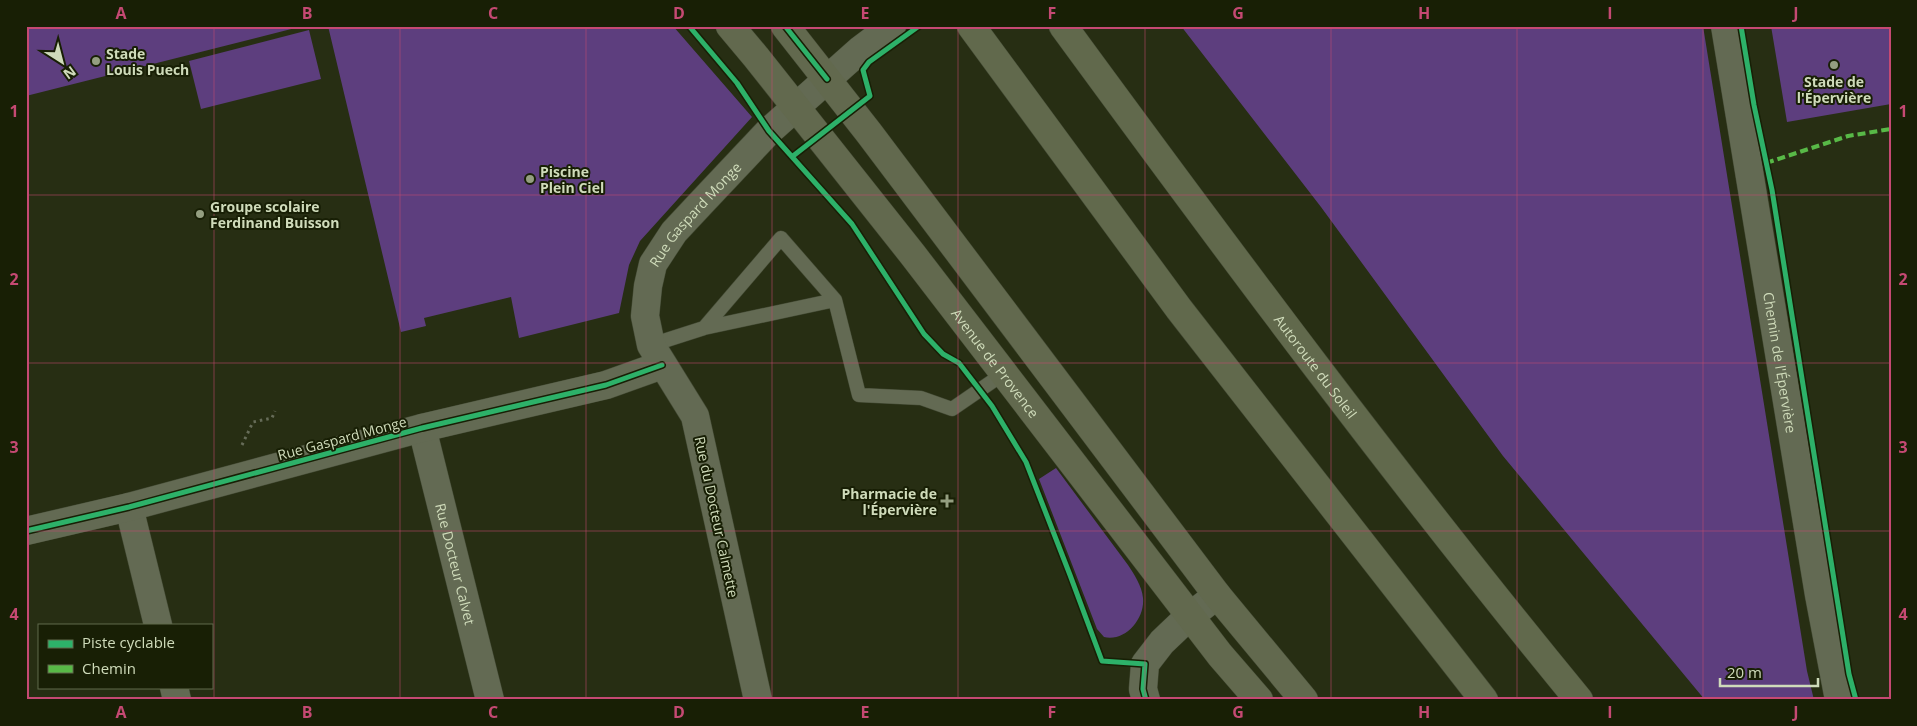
<svg xmlns="http://www.w3.org/2000/svg" width="1917" height="726" font-family="'Open Sans',sans-serif">
  <style>
    .green { fill: #5d3e7e }
    .lines { fill: none; stroke-linecap: round; stroke-linejoin: round }
    .lane-casing { stroke: #434a34; stroke-width: 15 }
    .street-casing { stroke: #434a34; stroke-width: 29 }
    .secondary-casing { stroke: #434a34; stroke-width: 29 }
    .primary-casing { stroke: #434a34; stroke-width: 29 }
    .highway-casing { stroke: #434a34; stroke-width: 29 }
    .path { stroke: #666c58; stroke-width: 3; stroke-dasharray: 2.5 4; stroke-linecap: butt }
    .lane { stroke: #636a53; stroke-width: 14 }
    .street { stroke: #636a53; stroke-width: 28 }
    .secondary { stroke: #636a53; stroke-width: 28 }
    .primary { stroke: #62694e; stroke-width: 28 }
    .highway { stroke: #61694c; stroke-width: 28 }
    .quiet { stroke: #58b947; stroke-width: 4; stroke-dasharray: 8 4; stroke-linecap: butt }
    .cycleway-casing { stroke: #181f05; stroke-width: 8 }
    .cycleway { stroke: #2db169; stroke-width: 5 }
    .grid { fill: none; stroke: #c54973; stroke-width: 1; stroke-opacity: 0.55 }
    .poi-dot { fill: #949e80; stroke: #181f05; stroke-width: 2 }
    .labels { text-anchor: middle; dominant-baseline: central; stroke-width: 4; stroke-linejoin: round; paint-order: stroke }
    .poi-label { font-size: 14px; font-weight: bold; fill: #cfdbba; stroke: #181f05; text-anchor: start }
    .street-label { font-size: 14px; fill: #cfdbba; stroke: #181f05 }
    .neatline { fill: none; stroke: #c54973; stroke-width: 2 }
    .grid-label { font-size: 16px; text-anchor: middle; font-weight: bold; fill: #c54973 }
  </style>
  <rect width="100%" height="100%" fill="#272e13"/>
  <path class="green" d="M 26,26 L 303,26 L 26,96 Z
    M 328,26 L 673,26 L 752,117 L 640,241 L 629,265 L 619,313 L 519,338 L 511,297 L 424,318 L 426,326 L 401,332 Z
    M 1181,26 L 1703,26 L 1807,671 L 1814,700 L 1705,700 L 1503,456 L 1321,207 Z
    M 1771,26 L 1891,26 L 1891,104 L 1787,122 Z
    M 309,30 L 321,79 L 201,109 L 189,61 Z
    M 1056,468 L 1128,565 C 1134,574 1142,586 1143,598 C 1145,619 1125,642 1104,637 L 1097,629 L 1039,479 Z"/>
  <g class="lines">
    <defs>
      <path id="lane" d="M 704,328 L 781,238 L 835,300 L 859,395 L 921,398 L 952,409 L 1003,374
        M 651,345 L 704,328 L 835,300"/>
      <g id="street">
        <path id="s1" d="M 1725,26 L 1819,595 L 1839,700"/>
        <path id="s2" d="M 422,428 L 490,700"/>
        <path d="M 129,507 L 158,625"/>
        <path d="M 26,531 L 129,507 L 422,428 L 606,385 L 662,365"/>
        <path d="M 174,687 L 177,700"/>
        <path id="s3" d="M 758,700 L 695,416 L 651,345 L 645,316 L 648,286 L 653,264 L 674,232 L 703,201 L 769,131 L 796,107 L 860,50 L 892,26"/>
      </g>
      <path id="secondary" d="M 1146,700 L 1143,689 L 1145,664 L 1162,642 L 1183,622 L 1217,595"/>
      <g id="primary">
        <path id="s4" d="M 730,26 L 756,57 L 913,255 L 1220,655 L 1259,700"/>
        <path d="M 785,26 L 869,133 L 1217,595 L 1304,700"/>
      </g>
      <g id="highway">
        <path d="M 971,26 L 1179,309 L 1484,700"/>
        <path id="s5" d="M 1063,26 C 1230,254 1399,481 1579,700"/>
      </g>
    </defs>
    <use href="#lane" class="lane-casing"/>
    <use href="#street" class="street-casing"/>
    <use href="#secondary" class="secondary-casing"/>
    <use href="#primary" class="primary-casing"/>
    <use href="#highway" class="highway-casing"/>
    <path class="path" d="M 242,445 L 253,422 L 272,418 L 275,411"/>
    <use href="#lane" class="lane"/>
    <use href="#street" class="street"/>
    <use href="#secondary" class="secondary"/>
    <use href="#primary" class="primary"/>
    <use href="#highway" class="highway"/>
    <path class="quiet" d="M 1766,163 L 1848,136 L 1891,129"/>
    <defs>
      <path id="cycleway" d="M 689,26 L 737,83 L 769,131 L 852,224 L 924,334 L 943,354 L 959,363 L 992,406 L 1026,462 L 1070,575 L 1102,661 L 1145,664 L 1143,689 L 1146,700
        M 785,26 L 827,79
        M 1741,26 L 1754,105 L 1772,190 L 1849,674 L 1856,700
        M 793,156 L 870,96 L 863,70 L 869,62 L 919,26
        M 26,531 L 129,507 L 422,428 L 606,385 L 662,365"/>
    </defs>
    <use href="#cycleway" class="cycleway-casing"/>
    <use href="#cycleway" class="cycleway"/>
  </g>
  <path class="grid" d="M 214,26 L 214,700M 400,26 L 400,700M 586,26 L 586,700M 772,26 L 772,700M 958,26 L 958,700M 1145,26 L 1145,700M 1331,26 L 1331,700M 1517,26 L 1517,700M 1703,26 L 1703,700M 26,195 L 1891,195M 26,363 L 1891,363M 26,531 L 1891,531"/>
  <g class="poi-dot">
    <circle cx="96" cy="61" r="5"/>
    <circle cx="1834" cy="65" r="5"/>
    <circle cx="530" cy="179" r="5"/>
    <circle cx="200" cy="214" r="5"/>
    <path d="M944.5 493.5h5v5h5v5h-5v5h-5v-5h-5v-5h5z"/>
  </g>
  <g class="labels">
    <g class="poi-label">
      <text x="106" y="53">Stade<tspan x="106" dy="16">Louis Puech</tspan></text>
      <text x="1834" y="81" text-anchor="middle">Stade de<tspan x="1834" dy="16">l'Épervière</tspan></text>
      <text x="540" y="171">Piscine<tspan x="540" dy="16">Plein Ciel</tspan></text>
      <text x="210" y="206">Groupe scolaire<tspan x="210" dy="16">Ferdinand Buisson</tspan></text>
      <text x="937" y="493" text-anchor="end">Pharmacie de<tspan x="937" dy="16">l'Épervière</tspan></text>
    </g>
    <g class="street-label">
      <text stroke="none"><textPath href="#s3" startOffset="522">Rue Gaspard Monge</textPath></text>
      <text stroke="none"><textPath href="#s4" startOffset="429">Avenue de Provence</textPath></text>
      <text stroke="none"><textPath href="#s1" startOffset="341">Chemin de l'Épervière</textPath></text>
      <text stroke="none"><textPath href="#s5" startOffset="424">Autoroute du Soleil</textPath></text>
      <text transform="translate(342 438) rotate(-15)">Rue Gaspard Monge</text>
      <text transform="translate(717 517) rotate(78)">Rue du Docteur Calmette</text>
      <text stroke="none"><textPath href="#s2" startOffset="140">Rue Docteur Calvet</textPath></text>
    </g>
  </g>
  <rect width="1917" height="726" fill="none" stroke="#181f05" stroke-width="55"/>
  <rect x="38" y="624" width="175" height="65" fill="#181f05" stroke="#616a4d"/>
  <rect x="48" y="640" width="25" height="8" fill="#2db169" stroke="#616a4d"/>
  <text x="82" y="648" font-size="15" fill="#cfdbba">Piste cyclable</text>
  <rect x="48" y="665" width="25" height="8" fill="#58b947" stroke="#616a4d"/>
  <text x="82" y="674" font-size="15" fill="#cfdbba">Chemin</text>
  <g transform="translate(62 62) rotate(144)" stroke="#181f05" stroke-width="4" paint-order="stroke">
  <path d="M0-4L9 19L0 12L-9 19Z" fill="#cfdbba"/>
  <text y="-8" font-size="14" font-weight="bold" text-anchor="middle" fill="#cfdbba">N</text>
  </g>
  <path d="M1720 678v8h98v-8" fill="none" stroke="#cfdbba" stroke-width="2.5"/>
  <text x="1727" y="678" font-size="15" fill="#cfdbba" stroke="#181f05" stroke-width="4" paint-order="stroke">20 m</text>
  <rect x="28" y="28" width="1862" height="670" class="neatline"/>
  <g class="grid-label">
    <text x="121" y="19">A</text>
    <text x="307" y="19">B</text>
    <text x="493" y="19">C</text>
    <text x="679" y="19">D</text>
    <text x="865" y="19">E</text>
    <text x="1052" y="19">F</text>
    <text x="1238" y="19">G</text>
    <text x="1424" y="19">H</text>
    <text x="1610" y="19">I</text>
    <text x="1796" y="19">J</text>
    <text x="14" y="117">1</text>
    <text x="1903" y="117">1</text>
    <text x="14" y="285">2</text>
    <text x="1903" y="285">2</text>
    <text x="14" y="453">3</text>
    <text x="1903" y="453">3</text>
    <text x="14" y="620">4</text>
    <text x="1903" y="620">4</text>
    <text x="121" y="718">A</text>
    <text x="307" y="718">B</text>
    <text x="493" y="718">C</text>
    <text x="679" y="718">D</text>
    <text x="865" y="718">E</text>
    <text x="1052" y="718">F</text>
    <text x="1238" y="718">G</text>
    <text x="1424" y="718">H</text>
    <text x="1610" y="718">I</text>
    <text x="1796" y="718">J</text>
  </g>
</svg>
